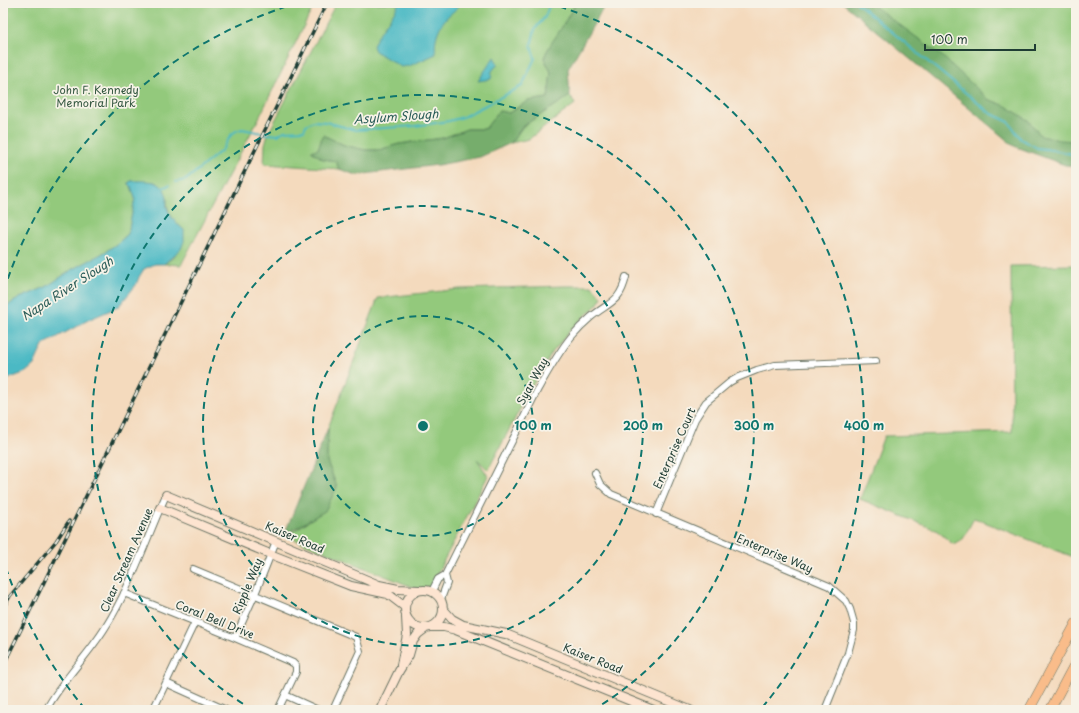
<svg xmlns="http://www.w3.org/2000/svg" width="1079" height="713" font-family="'Playpen Sans',sans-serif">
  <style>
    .green { fill: #93c97c; stroke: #598358 }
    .forest { fill: #76ad6c; stroke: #4a7550 }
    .water { fill: #4bb9c4; stroke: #357b7c }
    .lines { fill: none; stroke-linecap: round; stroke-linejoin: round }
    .stream { stroke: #4bb9c4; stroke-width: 2 }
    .street-casing { stroke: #6a7464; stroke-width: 8 }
    .secondary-casing { stroke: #6a7464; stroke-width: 10 }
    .primary-casing { stroke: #6a7464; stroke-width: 10 }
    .street { stroke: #fff; stroke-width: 6 }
    .secondary { stroke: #fde4d0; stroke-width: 8 }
    .primary { stroke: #f9bc8a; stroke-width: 9 }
    .rail-casing { stroke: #1f3d34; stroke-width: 3.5 }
    .rail { stroke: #f7f3e8; stroke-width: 2; stroke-dasharray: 6; stroke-linecap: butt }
    .ring { fill: none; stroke: #0f766e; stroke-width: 2; stroke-dasharray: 7 5 }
    .labels { text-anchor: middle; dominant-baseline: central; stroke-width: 3.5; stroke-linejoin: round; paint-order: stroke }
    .park-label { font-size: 11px; fill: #365942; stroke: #f7f3e8 }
    .street-label { font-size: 11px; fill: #1f3d34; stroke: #f7f3e8 }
    .water-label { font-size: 12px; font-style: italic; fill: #2a5c58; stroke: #f7f3e8 }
    .centre { fill: #0f766e; stroke: #f7f3e8; stroke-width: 2 }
    .ring-label { font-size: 12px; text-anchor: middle; font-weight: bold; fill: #0f766e; stroke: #f7f3e8; stroke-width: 3.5; stroke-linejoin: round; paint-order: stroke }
  </style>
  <rect width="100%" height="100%" fill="#f7f3e8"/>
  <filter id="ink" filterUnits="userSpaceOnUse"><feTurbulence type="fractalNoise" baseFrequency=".025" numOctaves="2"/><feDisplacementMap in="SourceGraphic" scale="8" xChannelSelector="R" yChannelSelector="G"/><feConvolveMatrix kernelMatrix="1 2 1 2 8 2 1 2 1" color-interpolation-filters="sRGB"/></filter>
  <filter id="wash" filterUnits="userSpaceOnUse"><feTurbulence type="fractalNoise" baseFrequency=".012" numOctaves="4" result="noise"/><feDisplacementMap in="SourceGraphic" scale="16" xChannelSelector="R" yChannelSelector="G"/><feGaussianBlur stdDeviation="0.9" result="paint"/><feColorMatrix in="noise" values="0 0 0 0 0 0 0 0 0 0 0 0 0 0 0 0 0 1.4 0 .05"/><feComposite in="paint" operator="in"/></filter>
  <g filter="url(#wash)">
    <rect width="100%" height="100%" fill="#f4dabd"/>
    <path class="green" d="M 3,3 L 315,3 L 260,116 L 181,265 L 164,264 L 174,257 L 184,230 C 174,222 166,211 167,198 L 155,182 L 131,181 L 131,186 L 135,198 L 128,234 L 118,243 L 105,252 L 70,271 L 46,287 L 20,298 L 3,308 Z
      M 336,3 L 577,3 C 570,10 567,19 562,28 C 556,38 548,47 544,58 L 551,72 L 548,98 L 528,101 L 509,113 L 499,111 L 485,129 L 467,129 L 443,138 L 399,144 L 379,150 L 365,150 L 344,145 L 323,135 L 318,149 L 311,151 L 323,159 L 336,161 L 339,169 L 264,164 L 265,144 L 268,134 Z
      M 857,3 L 1076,3 L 1076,155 L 1053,150 Z
      M 570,96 L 575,104 L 529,139 L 511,143 L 523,126 Z
      M 1076,265 L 1076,558 L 974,518 L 963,539 L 953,544 L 936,530 L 860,499 L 884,436 L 1012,432 L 1011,266 Z
      M 565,286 L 592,286 L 602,297 L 597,305 L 573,327 L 552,353 L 532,386 L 488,470 L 477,459 L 488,476 L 427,593 L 286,536 L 324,511 L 337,487 L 327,461 L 328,428 L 378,298 L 460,289 Z"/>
    <path class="forest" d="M 577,3 L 606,3 L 568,69 L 570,96 L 523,126 L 511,143 L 480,157 L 438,165 L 356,175 L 339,169 L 336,161 L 323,159 L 311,151 L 318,149 L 323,135 L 344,145 L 365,150 L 379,150 L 399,144 L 443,138 L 467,129 L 485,129 L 499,111 L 509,113 L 528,101 L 548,98 L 551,72 L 544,58 C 548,46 557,36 563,25 C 568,17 571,10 577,3 Z
      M 843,3 L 870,3 L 942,56 L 988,99 L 1006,106 L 1028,120 L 1041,136 L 1060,140 L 1076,141 L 1076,166 L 1065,165 L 1014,146 Z
      M 328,428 L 327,461 L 337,487 L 325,511 L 284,535 Z"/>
    <path class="water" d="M 399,3 L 459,3 C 457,9 454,11 449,15 C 439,25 433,40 436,54 L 409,66 L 401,67 L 375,51 L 373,46 C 379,30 392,18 399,3 Z
      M 494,57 L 498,64 L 492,71 L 491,79 L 478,81 Z
      M 131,181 C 146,181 164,178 167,198 C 167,201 166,204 167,207 C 169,216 177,224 184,230 L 184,241 L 181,249 L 164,264 L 155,264 L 144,269 L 139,277 L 136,285 L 118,307 L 90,319 L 43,345 L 34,365 L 26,372 L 3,381 L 3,308 L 20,298 L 46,287 L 70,271 L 105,252 L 118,243 L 128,234 L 135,198 L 131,186 L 128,183 Z"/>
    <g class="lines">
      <path class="stream" d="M 857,3 L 990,113 L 1009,122 L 1021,139 L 1037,148 L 1053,150 L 1076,155
        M 176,182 L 186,180 L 222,150 L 231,135 L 236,131 L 242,129 L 268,134 L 278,135 L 284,131 L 304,130 L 306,125 L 313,121 L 326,122 L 355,130 L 415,126 L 449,121 L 463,117 L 482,107 L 522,86 L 535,58 L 531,46 L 535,29 L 545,17 L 550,3
        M 163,188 L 169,185"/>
    </g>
  </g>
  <g filter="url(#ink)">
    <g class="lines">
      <defs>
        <path id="street" d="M 595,473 L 600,484 L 611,494 L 829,586 L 846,601 L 850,609 L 854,623 L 854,630 L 848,653 L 825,710
          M 656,514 L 695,419 L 706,402 L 730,382 L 737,378 L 757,370 L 775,365 L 876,361
          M 193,569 L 356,637 L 360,651 L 333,710
          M 432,591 L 438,579 L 445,575 L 538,389 C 548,371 558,353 571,337 C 577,330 584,323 591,317 C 609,302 620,303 626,277
          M 124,593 L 235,638 L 293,663 L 296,666 L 296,672 L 278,710
          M 441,599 L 447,583 L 445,575
          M 235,638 L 255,594 L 276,541
          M 166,683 L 226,710
          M 285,695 L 318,710
          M 46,710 C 62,680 87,657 105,628 C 131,587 146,539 166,495
          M 153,710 L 195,622"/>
        <path id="secondary" d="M 166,495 L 379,585 L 398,589 L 419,590
          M 160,508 L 270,554 L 351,586 L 388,594 L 405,607
          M405 609a19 19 0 1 1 38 0a19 19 0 1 1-38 0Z
          M 444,610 L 452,619 L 463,625 L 506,634 L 690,710
          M 431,627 L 444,627 L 456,630 L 653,710
          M 401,665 L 407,635 L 406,617
          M 380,710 L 399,671 L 409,655 L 413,641 L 418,634 L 426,628"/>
        <path id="primary" d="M 1029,710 L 1076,623
          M 1050,710 L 1076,661"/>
      </defs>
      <use href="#street" class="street-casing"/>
      <use href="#secondary" class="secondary-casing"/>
      <use href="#primary" class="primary-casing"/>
      <use href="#street" class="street"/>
      <use href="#secondary" class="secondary"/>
      <use href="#primary" class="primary"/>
      <defs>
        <path id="rail" d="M 3,608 L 10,596 L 56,541 L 69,521
          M 3,666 L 327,3"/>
      </defs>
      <use href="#rail" class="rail-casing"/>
      <use href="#rail" class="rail"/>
    </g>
  </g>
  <g class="ring">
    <circle cx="423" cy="426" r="110"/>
    <circle cx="423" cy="426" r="220"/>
    <path d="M253 710A331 331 0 1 1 593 710"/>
    <path d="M85 709A441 441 0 0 1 4 562M4 290A441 441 0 0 1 298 3M548 3A441 441 0 0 1 761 709"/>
  </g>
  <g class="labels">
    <g class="park-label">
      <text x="96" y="89">John F. Kennedy<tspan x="96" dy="13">Memorial Park</tspan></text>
    </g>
    <g class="street-label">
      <text transform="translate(532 381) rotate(-61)">Syar Way</text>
      <text transform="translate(674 448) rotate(-66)">Enterprise Court</text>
      <text transform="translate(295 537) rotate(23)">Kaiser Road</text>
      <text transform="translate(775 553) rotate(23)">Enterprise Way</text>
      <text transform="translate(126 560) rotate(-66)">Clear Stream Avenue</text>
      <text transform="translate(247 586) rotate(-67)">Ripple Way</text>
      <text transform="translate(215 619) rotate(22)">Coral Bell Drive</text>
      <text transform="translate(593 658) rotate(22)">Kaiser Road</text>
    </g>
    <g class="water-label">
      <text transform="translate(396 116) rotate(-4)">Asylum Slough</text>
      <text transform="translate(67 288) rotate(-33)">Napa River Slough</text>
    </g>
  </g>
  <circle cx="423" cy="426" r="6" class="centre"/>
  <g class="ring-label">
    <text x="533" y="430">100 m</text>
    <text x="643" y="430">200 m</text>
    <text x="754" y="430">300 m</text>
    <text x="864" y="430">400 m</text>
  </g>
  <rect width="1079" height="713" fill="none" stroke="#f7f3e8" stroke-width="16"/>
  <path d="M925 44v6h110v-6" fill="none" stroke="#1f3d34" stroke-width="2"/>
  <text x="931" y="44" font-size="12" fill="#1f3d34" stroke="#f7f3e8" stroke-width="3" paint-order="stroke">100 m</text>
</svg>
